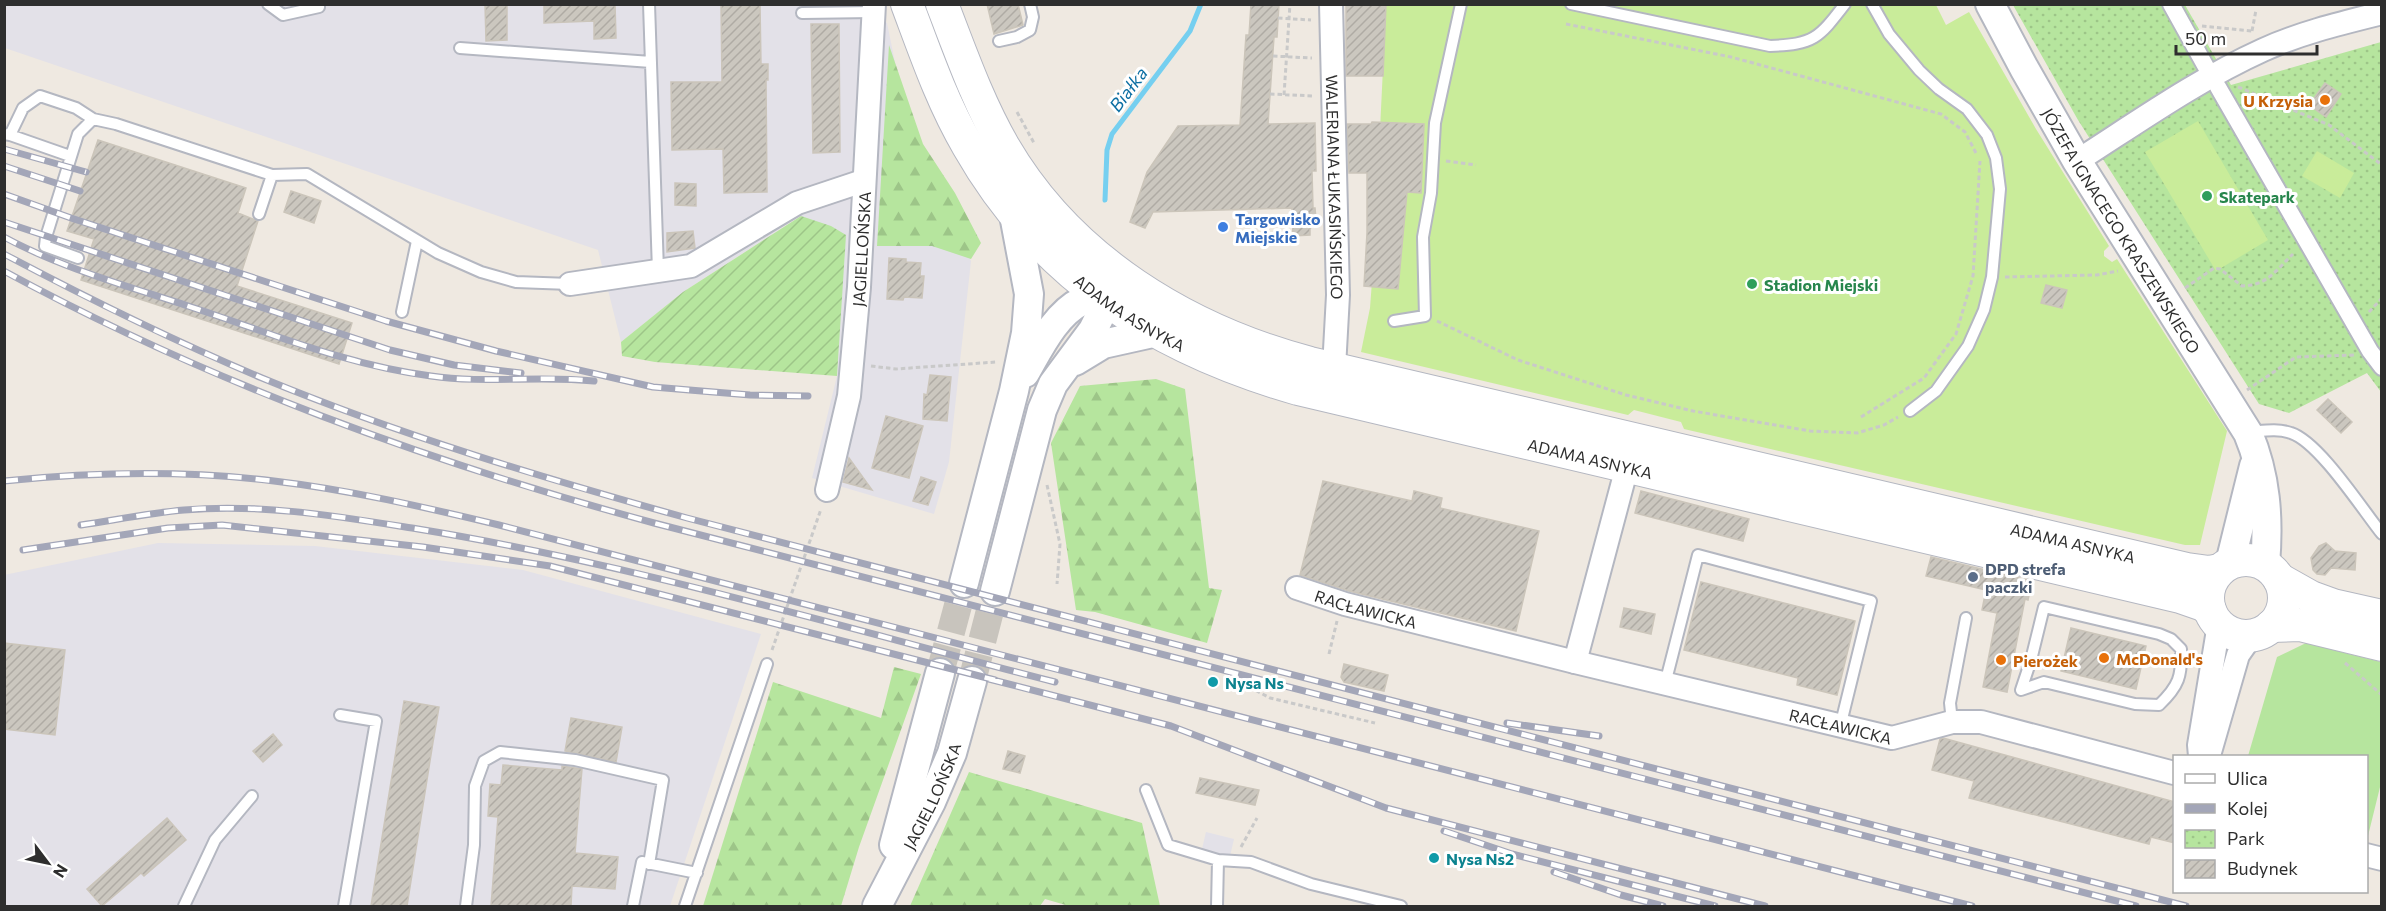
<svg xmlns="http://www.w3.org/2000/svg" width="2386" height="911" font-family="Commissioner,sans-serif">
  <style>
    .industrial { fill: #e3e1e8 }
    .grass { fill: #b6e59e }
    .forest { fill: url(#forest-firs) }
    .park { fill: url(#park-dots) }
    .garden { fill: url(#garden-furrows) }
    .pitch { fill: #c9ec9a }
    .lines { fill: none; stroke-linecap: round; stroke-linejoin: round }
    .stream { stroke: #75cff0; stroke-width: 5 }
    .building { fill: url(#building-hatch); stroke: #cbc5ba; stroke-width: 1.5 }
    .tertiary-tunnel { stroke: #c8c4bd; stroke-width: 28; stroke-dasharray: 28 14; stroke-linecap: butt }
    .service-casing { stroke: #b4b7c1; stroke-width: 14 }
    .pedestrian-casing { stroke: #b4b7c1; stroke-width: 20 }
    .minor-casing { stroke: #b4b7c1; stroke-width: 26 }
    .tertiary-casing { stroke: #b4b7c1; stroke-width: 32 }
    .secondary-casing { stroke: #b4b7c1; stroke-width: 34 }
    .path { stroke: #c9c9c9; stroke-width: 3; stroke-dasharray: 4.5 3; stroke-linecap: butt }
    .service { stroke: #fff; stroke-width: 10 }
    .pedestrian { stroke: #fff; stroke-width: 16 }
    .minor { stroke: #fff; stroke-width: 22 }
    .tertiary { stroke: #fff; stroke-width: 28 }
    .secondary { stroke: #fff; stroke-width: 32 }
    .rail-casing { stroke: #a3a6b8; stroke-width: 7 }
    .rail { stroke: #fff; stroke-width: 4.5; stroke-dasharray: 14; stroke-linecap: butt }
    .food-dot { fill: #e8710a; stroke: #fff; stroke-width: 2 }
    .leisure-dot { fill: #2e9e5b; stroke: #fff; stroke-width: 2 }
    .shop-dot { fill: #3f7fe0; stroke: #fff; stroke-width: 2 }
    .service-dot { fill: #5c6f8a; stroke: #fff; stroke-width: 2 }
    .culture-dot { fill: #0f9aa8; stroke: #fff; stroke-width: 2 }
    .labels { text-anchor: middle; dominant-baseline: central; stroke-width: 6; stroke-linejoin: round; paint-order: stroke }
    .food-label { font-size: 16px; font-weight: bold; fill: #c56008; stroke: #fff; text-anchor: start }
    .street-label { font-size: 16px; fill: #2e2e2e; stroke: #fff }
    .leisure-label { font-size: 16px; font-weight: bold; fill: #27864d; stroke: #fff; text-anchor: start }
    .shop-label { font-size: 16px; font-weight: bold; fill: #366cbe; stroke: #fff; text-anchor: start }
    .service-label { font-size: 16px; font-weight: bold; fill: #4e5e75; stroke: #fff; text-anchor: start }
    .culture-label { font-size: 16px; font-weight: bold; fill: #0d838f; stroke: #fff; text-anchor: start }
    .water-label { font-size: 18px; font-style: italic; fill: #0d6fa3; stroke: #fff }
  </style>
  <defs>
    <pattern id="forest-firs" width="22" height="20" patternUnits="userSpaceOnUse" patternTransform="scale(1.5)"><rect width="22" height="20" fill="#b6e59e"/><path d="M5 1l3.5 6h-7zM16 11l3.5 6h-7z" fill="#9dc588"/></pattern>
    <pattern id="park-dots" width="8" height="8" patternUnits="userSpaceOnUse" patternTransform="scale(1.5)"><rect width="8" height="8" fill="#b6e59e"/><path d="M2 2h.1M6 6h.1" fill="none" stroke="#9dc588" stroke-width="1.8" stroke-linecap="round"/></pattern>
    <pattern id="garden-furrows" width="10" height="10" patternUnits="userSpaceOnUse" patternTransform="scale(1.5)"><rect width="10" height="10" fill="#b6e59e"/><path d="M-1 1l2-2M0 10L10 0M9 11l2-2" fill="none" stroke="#9dc588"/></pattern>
    <pattern id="building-hatch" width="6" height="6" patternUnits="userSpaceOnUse" patternTransform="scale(1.5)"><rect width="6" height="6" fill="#cbc7bf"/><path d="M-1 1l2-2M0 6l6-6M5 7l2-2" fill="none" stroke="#afaba4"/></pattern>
  </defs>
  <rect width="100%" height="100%" fill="#efe9e1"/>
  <path class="industrial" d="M 5,5 L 856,5 L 887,23 L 909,131 L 971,261 L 949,462 L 934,514 L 812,478 L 837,376 L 800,216 L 683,292 L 621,342 L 598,250 L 5,48 Z
    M 158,543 L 315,546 L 523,570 L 761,634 L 670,906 L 5,906 L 4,575 Z
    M 1206,832 L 1234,839 L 1230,856 L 1202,849 Z"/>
  <path class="grass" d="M 2306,643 L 2381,662 L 2381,783 L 2367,840 L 2366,756 L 2248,756 L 2277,657 Z"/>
  <path class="forest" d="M 889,45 L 923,144 L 955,193 L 981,243 L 971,259 L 932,246 L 877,246 Z
    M 1156,379 L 1185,389 L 1209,588 L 1222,590 L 1207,643 L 1095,612 L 1076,610 L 1051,443 L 1080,386 Z
    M 894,667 L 921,674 L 859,847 L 841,906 L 703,906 L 773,682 L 881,718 Z
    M 969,772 L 1142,823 L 1160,906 L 1069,906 L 1045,899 L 1040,906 L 910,906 Z"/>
  <path class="park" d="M 2013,5 L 2185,5 L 2231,85 L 2381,42 L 2381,392 L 2367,373 L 2289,413 L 2259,404 L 2078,120 Z"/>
  <path class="garden" d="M 801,216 L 831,226 L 846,235 L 837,376 L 655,362 L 622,356 L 621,342 L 683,292 Z"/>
  <path class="pitch" d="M 1386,5 L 1936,5 L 1946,25 L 1969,12 L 2036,129 L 2109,246 L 2104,251 L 2104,256 L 2112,262 L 2117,259 L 2227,431 L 2200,545 L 2185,545 L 1684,429 L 1681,422 L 1634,410 L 1628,415 L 1361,352 L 1370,308 L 1374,255 Z
    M 2198,121 L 2268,240 L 2216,271 L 2145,152 Z
    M 2317,151 L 2354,173 L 2340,198 L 2302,176 Z"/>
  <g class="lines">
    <path class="stream" d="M 1105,200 L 1107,150 L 1112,134 L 1190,31 L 1201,4"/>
  </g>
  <path class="building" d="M 485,4 L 507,4 L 507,40 L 486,41 Z
    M 544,4 L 615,4 L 616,38 L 594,39 L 594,21 L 544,23 Z
    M 721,4 L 760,4 L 761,64 L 768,64 L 768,80 L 766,80 L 767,192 L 724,193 L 723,149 L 672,150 L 671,82 L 722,82 Z
    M 987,4 L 1018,4 L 1023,25 L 994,34 Z
    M 1251,4 L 1279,4 L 1277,37 L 1274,37 L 1268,124 L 1315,123 L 1316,171 L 1312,171 L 1313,208 L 1315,208 L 1316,219 L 1310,229 L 1310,235 L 1293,236 L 1292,208 L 1153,212 L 1145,228 L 1130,222 L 1147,172 L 1178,126 L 1240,125 L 1246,35 L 1249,35 Z
    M 1346,4 L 1386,4 L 1383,76 L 1346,76 Z
    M 811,24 L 839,24 L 840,152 L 813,153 Z
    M 2325,83 L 2341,94 L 2326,117 L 2309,105 Z
    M 1372,122 L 1424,124 L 1421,193 L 1407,192 L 1398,289 L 1364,286 L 1367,233 L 1367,173 L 1349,173 L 1347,124 L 1371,124 Z
    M 98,140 L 246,188 L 238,213 L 258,221 L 237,286 L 352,323 L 339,364 L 81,280 L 94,239 L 67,231 Z
    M 675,183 L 696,184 L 696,206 L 675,205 Z
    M 291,191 L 321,201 L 314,223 L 284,212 Z
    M 693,231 L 695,248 L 667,252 L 667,233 Z
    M 889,258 L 906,259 L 906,262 L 921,263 L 920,276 L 924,276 L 922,298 L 904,297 L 903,300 L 887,299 Z
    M 2046,285 L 2067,290 L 2062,308 L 2041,303 Z
    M 930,375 L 951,377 L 947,421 L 923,419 L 924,394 L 927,395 Z
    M 2328,399 L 2352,422 L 2341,433 L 2317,410 Z
    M 886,416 L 923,426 L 909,478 L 872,468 Z
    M 849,458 L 872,490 L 843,482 Z
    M 921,477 L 936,482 L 928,505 L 913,501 Z
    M 1323,481 L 1412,501 L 1414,491 L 1442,498 L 1440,508 L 1539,531 L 1516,631 L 1349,591 L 1300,575 Z
    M 1641,491 L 1749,519 L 1743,541 L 1635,513 Z
    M 2326,543 L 2335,551 L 2356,553 L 2355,570 L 2331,568 L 2325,575 L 2317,574 L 2313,570 L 2311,558 L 2319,546 Z
    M 1931,557 L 2032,581 L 2028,600 L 2025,599 L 2007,692 L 1983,687 L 1997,613 L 1982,610 L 1986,590 L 1926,576 Z
    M 1701,582 L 1855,621 L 1837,695 L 1797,685 L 1798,678 L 1684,650 Z
    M 1624,608 L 1655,614 L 1651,634 L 1620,627 Z
    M 2071,628 L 2146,646 L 2136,689 L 2061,671 Z
    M 4,643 L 65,650 L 55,735 L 4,729 Z
    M 1344,664 L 1388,675 L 1384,691 L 1344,682 L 1341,677 Z
    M 404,701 L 439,707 L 433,742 L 407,906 L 371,906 Z
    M 571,718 L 622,727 L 616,762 L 565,751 Z
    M 273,734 L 282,745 L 263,762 L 253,751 Z
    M 1943,738 L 2175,802 L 2175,843 L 2151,837 L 2149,844 L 1969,798 L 1974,781 L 1932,770 L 1940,739 Z
    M 1008,751 L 1025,756 L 1020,773 L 1003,769 Z
    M 503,765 L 562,770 L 562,766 L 582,769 L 575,853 L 618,857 L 615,889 L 572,886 L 571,906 L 491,906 L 498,817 L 488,816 L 490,784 L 501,785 Z
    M 1200,778 L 1259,790 L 1255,805 L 1196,793 Z
    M 167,818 L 186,840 L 144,876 L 141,873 L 102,906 L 87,889 Z"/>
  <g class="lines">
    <path class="tertiary-tunnel" d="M 940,673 L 964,583
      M 972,681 L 995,591"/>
    <defs>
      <path id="service" d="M 268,4 L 283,15 L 319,7
        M 649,4 L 658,271
        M 1571,4 L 1770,46 C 1814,44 1818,39 1845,4
        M 1872,4 L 1889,34 L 1919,70 L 1939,89 L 1967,109 L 1987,135 L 1996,158 L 2000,189 L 1992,277 L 1984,310 L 1968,346 L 1936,391 L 1910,411
        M 802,13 L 873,12
        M 999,41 L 1017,37 L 1030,30 L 1033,17 L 1030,4
        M 460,48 L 651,62
        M 4,134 L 10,135 L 23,108 L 40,96 L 76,108 L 93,119
        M 10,135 L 70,156
        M 259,214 L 272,175
        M 78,258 L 45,246 L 46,237 L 78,134 L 93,119 L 116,124 L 272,175 L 307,174 L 438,253 L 481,272 L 516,282 L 570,284
        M 402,312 L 417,241
        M 1394,321 L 1425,316 L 1423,237 L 1431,193 L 1435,123 L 1461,4
        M 2249,432 C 2263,431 2277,428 2291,433 C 2319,442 2362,509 2382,534
        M 2044,607 L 2159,634 L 2171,639 L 2181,649 C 2182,676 2179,686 2159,705 L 2135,704 L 2044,682 L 2021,690 L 2031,660 Z
        M 1665,684 L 1698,555 L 1871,601 L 1840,727
        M 340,715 L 376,721 L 344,906
        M 1952,722 L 1950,703 L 1966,618
        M 1146,790 L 1168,845 L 1218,860
        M 184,906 L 215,840 L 252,796
        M 466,906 L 474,845 L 475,786 L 484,761 L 500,752 L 575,760 L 663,780 L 649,864
        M 633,906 L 642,862 L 697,873
        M 685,906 L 767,664
        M 1217,906 L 1218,860 L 1251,862 L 1311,884 L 1401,906"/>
      <path id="pedestrian" d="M 2171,4 L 2206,67
        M 2218,87 L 2370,351 L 2382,367"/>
      <g id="minor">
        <path id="s1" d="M 1331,4 L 1338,295 L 1334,368"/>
        <path d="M 2077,161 C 2138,122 2197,80 2263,50 C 2300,33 2342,23 2382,13"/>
        <path d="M 570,284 L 691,266 L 797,203 L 863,181"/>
        <path id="s2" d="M 827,490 L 849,396 L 859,287 L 874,4"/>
        <path id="s3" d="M 1297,588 L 1345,604 L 1575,662 L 1892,738 L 1952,722 L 1981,722 L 2174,773"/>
        <path d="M 1575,662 L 1631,452"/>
        <path d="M 2210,752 L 2238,655 L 2252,635"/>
        <path d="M 2200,756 L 2199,745 L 2219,624"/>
        <path d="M 2366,855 L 2382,859"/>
      </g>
      <g id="tertiary">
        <path id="s4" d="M 1990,4 L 2024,68 L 2077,161 L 2248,433 C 2266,476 2269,518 2265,565"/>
        <path d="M 1075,361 L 1103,344 L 1157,332"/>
        <path d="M 1025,373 C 1039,349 1055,314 1082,301 C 1091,297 1107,297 1118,294"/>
        <path d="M 2230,563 L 2254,466"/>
        <path d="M 964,583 L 1014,391 L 1026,333 L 1029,294 L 1014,215"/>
        <path d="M 995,591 L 1042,410 L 1053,384 L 1093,330 L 1100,316 L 1104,299 L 1104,278"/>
        <path d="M 894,845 L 940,673"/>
        <path id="s5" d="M 877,906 L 931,802 L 952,753 L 972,681"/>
      </g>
      <g id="secondary">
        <path id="s6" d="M 907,4 C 925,52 942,102 968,146 C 1042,276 1157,349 1298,389 L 2180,597 L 2203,605 L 2210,610"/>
        <path id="s7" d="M 942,4 C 961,53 978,102 1004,147 C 1070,260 1186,330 1310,363 L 2187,569 L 2209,572 L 2220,570"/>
        <circle cx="2246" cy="598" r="38"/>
        <path d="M 2279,579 L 2311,597 L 2333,605 L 2382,616"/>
        <path d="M 2271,626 L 2300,625 L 2382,645"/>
      </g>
    </defs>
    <use href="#service" class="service-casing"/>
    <use href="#pedestrian" class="pedestrian-casing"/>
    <use href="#minor" class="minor-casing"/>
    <use href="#tertiary" class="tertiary-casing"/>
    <use href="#secondary" class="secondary-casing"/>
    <path class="path" d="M 1278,18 L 1311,20
      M 1566,24 L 1731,57 L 1941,114 L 1965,132 L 1977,155
      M 2202,26 L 2252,31
      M 2252,31 L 2256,10
      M 1273,56 L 1312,58
      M 2238,87 L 2329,125 L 2382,165
      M 1270,94 L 1314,96
      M 1284,95 L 1290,4
      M 1017,112 L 1034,143
      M 1446,161 L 1476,165
      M 2005,277 L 2097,275 L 2118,271
      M 2185,288 L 2214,268 L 2220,269 L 2242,286 C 2268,285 2275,271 2293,254
      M 2369,312 L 2382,298
      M 1437,321 L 1518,360 L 1626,395 L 1693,411 L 1810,431 L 1857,433 L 1884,425 L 1898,417
      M 871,366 L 896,369 L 996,362
      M 2247,390 L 2296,357 L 2354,355
      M 1861,417 L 1924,378 L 1956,334 L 1973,276 L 1980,161
      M 1047,485 L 1060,544 L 1057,584
      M 772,650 L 821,509
      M 1329,654 L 1337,621
      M 2345,663 L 2382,695
      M 1236,680 L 1270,698 L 1375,723
      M 1241,847 L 1257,818"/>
    <use href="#service" class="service"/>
    <use href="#pedestrian" class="pedestrian"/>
    <use href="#minor" class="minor"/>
    <use href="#tertiary" class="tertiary"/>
    <use href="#secondary" class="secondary"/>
    <defs>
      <path id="rail" d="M 4,149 L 86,172
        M 4,166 L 80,191
        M 4,194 L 71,218 L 386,321 L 496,351 L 653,387 L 750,395 L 808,396
        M 4,222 L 390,350 L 454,365 L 521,373
        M 4,237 C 65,270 135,288 200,310 C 275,335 351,366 431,376 C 485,384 539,375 594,381
        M 4,254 C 89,299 174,341 262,378 C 400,435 543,478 687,518 L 2186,906
        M 4,271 C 210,383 429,462 654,523 L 2136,906
        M 4,481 C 94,472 184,470 274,481 C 350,490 424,507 499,525 L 1972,906
        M 81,525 C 115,520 150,513 184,510 C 262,503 342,517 418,529 C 633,564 844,628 1055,682
        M 23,550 L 168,528 L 222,525 L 423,547 L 550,566 L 995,680
        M 989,679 L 1171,726 L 1386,808 L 1765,906
        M 1507,723 L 1599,736
        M 1444,831 L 1512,854 L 1715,906
        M 1554,872 L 1621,895 L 1663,906"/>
    </defs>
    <use href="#rail" class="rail-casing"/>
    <use href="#rail" class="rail"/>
  </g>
  <g class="food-dot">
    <circle cx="2325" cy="100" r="6"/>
    <circle cx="2104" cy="658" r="6"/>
    <circle cx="2001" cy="660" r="6"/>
  </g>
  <g class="leisure-dot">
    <circle cx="2207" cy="196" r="6"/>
    <circle cx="1752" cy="284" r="6"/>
  </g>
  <circle class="shop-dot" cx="1223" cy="227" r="6"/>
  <circle class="service-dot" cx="1973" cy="577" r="6"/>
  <g class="culture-dot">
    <circle cx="1213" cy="682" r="6"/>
    <circle cx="1434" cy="858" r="6"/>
  </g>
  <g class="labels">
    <g class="food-label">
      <text x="2313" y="100" text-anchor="end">U Krzysia</text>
      <text x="2116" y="658">McDonald's</text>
      <text x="2013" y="660">Pierożek</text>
    </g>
    <g class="street-label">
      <text stroke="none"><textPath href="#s1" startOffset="183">WALERIANA ŁUKASIŃSKIEGO</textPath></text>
      <text stroke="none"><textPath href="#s4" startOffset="262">JÓZEFA IGNACEGO KRASZEWSKIEGO</textPath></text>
      <text stroke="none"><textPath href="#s2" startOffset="244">JAGIELLOŃSKA</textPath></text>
      <text stroke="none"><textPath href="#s6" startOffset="390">ADAMA ASNYKA</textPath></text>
      <text stroke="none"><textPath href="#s6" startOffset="876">ADAMA ASNYKA</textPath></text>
      <text stroke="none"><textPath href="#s7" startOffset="1324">ADAMA ASNYKA</textPath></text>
      <text stroke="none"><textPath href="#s3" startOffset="72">RACŁAWICKA</textPath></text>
      <text stroke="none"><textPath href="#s3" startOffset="561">RACŁAWICKA</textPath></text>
      <text stroke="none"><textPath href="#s5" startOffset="123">JAGIELLOŃSKA</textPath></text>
    </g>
    <g class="leisure-label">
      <text x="2219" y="196">Skatepark</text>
      <text x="1764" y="284">Stadion Miejski</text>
    </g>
    <g class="shop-label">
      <text x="1235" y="218">Targowisko<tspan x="1235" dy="18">Miejskie</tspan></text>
    </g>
    <g class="service-label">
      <text x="1985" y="568">DPD strefa<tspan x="1985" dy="18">paczki</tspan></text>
    </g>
    <g class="culture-label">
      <text x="1225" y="682">Nysa Ns</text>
      <text x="1446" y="858">Nysa Ns2</text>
    </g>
    <g class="water-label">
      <text transform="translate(1128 89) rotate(-53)">Białka</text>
    </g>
  </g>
  <rect width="2386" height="911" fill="none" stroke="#2e2e2e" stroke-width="12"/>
  <rect x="2173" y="755" width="195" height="138" fill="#ffffff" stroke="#ababab" stroke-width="1.5"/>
  <rect x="2185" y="774" width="30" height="9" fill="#ffffff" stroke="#ababab" stroke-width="1.5"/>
  <text x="2227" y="785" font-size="18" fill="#2e2e2e">Ulica</text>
  <rect x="2185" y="804" width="30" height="9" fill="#a3a6b8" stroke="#ababab" stroke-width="1.5"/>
  <text x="2227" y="815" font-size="18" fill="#2e2e2e">Kolej</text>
  <rect x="2185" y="830" width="30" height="18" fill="url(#park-dots)" stroke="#ababab" stroke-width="1.5"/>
  <text x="2227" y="845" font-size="18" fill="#2e2e2e">Park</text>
  <rect x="2185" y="860" width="30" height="18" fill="url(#building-hatch)" stroke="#ababab" stroke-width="1.5"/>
  <text x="2227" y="875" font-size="18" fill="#2e2e2e">Budynek</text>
  <g transform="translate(48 863) rotate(122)" stroke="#ffffff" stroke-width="4.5" paint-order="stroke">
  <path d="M0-4.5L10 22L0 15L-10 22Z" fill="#2e2e2e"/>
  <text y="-9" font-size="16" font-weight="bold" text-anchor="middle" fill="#2e2e2e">N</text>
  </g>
  <path d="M2176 45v9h141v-9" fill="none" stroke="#2e2e2e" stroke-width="3"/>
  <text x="2185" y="45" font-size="18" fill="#2e2e2e" stroke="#ffffff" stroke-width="4.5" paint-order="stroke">50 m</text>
</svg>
